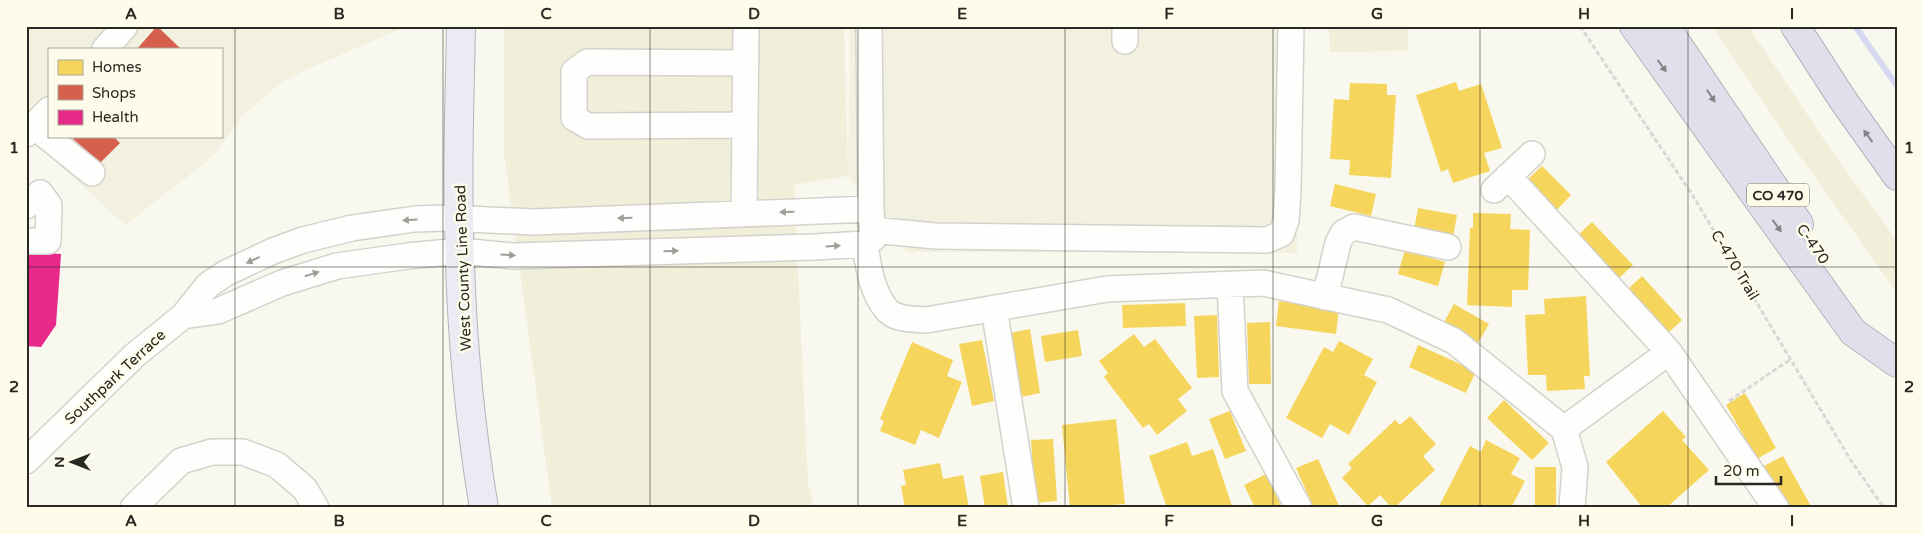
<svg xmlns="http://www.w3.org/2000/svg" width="1923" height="534" font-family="'Varela Round',sans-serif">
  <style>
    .built { fill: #f2f1df; fill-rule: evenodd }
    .green { fill: #f1efd9 }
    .homes { fill: #f6d55c }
    .shops { fill: #d6604d }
    .health { fill: #e7298a }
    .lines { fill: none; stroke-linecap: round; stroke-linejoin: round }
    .stream { stroke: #d5d8f0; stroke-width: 6 }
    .minor-casing { stroke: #d3d2cc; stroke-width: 28 }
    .major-casing { stroke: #b3b3bc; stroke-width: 30 }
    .highway-casing { stroke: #b3b3bc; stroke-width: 30 }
    .path { stroke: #d8d8d6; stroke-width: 3; stroke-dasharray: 5 2.5; stroke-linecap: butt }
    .minor { stroke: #fefefd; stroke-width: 25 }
    .major { stroke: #ebecf3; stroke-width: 28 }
    .highway { stroke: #e0e0ec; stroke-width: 28 }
    .oneway { fill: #848487 }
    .oneway2 { fill: #9e9e9a }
    .grid { fill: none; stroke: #292822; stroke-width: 1; stroke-opacity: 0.55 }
    .labels { text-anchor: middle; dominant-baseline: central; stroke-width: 5; stroke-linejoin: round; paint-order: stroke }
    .shield { fill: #fdfceb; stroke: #69685e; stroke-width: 1 }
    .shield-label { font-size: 14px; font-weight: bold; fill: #292822 }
    .street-label { font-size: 15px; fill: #292822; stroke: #fdfceb }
    .neatline { fill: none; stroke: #292822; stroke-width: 2 }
    .grid-label { font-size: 16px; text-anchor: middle; font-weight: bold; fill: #292822 }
  </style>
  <rect width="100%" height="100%" fill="#f9f8ef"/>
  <path class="built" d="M 26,26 L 403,26 L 403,28 L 308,69 L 281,83 L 244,114 L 216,152 L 201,166 L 125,225 L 26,134 ZM 49,49 L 221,49 L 221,136 L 49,136 Z
    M 850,26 L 1302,26 L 1297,253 L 907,252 L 848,176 Z"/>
  <path class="green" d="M 504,26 L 844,26 L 848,176 L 794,185 L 808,483 L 814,508 L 552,508 L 504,153 Z
    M 1329,26 L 1408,26 L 1408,51 L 1330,52 Z
    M 1712,26 L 1748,26 L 1831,150 L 1897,241 L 1897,293 L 1792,145 Z"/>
  <path class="homes" d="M 1456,82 L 1459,91 L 1481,84 L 1502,148 L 1484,153 L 1490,171 L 1453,183 L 1448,169 L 1441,172 L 1416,95 Z
    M 1350,83 L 1387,84 L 1387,95 L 1396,95 L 1391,178 L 1349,175 L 1350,160 L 1330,159 L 1334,99 L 1349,100 Z
    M 1542,166 L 1571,195 L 1556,211 L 1526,181 Z
    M 1335,184 L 1376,194 L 1371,216 L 1330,206 Z
    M 1418,208 L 1457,215 L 1453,237 L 1414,230 Z
    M 1473,213 L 1511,214 L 1510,229 L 1530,230 L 1528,290 L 1512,290 L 1512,307 L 1467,305 L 1470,228 L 1473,228 Z
    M 1592,222 L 1633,265 L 1617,280 L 1576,237 Z
    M 1405,250 L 1445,262 L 1438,286 L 1398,274 Z
    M 1642,276 L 1682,320 L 1665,336 L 1625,292 Z
    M 1586,296 L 1590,376 L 1584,376 L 1585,389 L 1547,391 L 1546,375 L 1528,375 L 1525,315 L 1545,314 L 1544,299 Z
    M 1279,301 L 1339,308 L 1336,334 L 1276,326 Z
    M 1185,303 L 1186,326 L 1123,328 L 1122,305 Z
    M 1454,304 L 1489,324 L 1478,343 L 1442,326 Z
    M 1217,315 L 1219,377 L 1197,378 L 1194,316 Z
    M 1270,322 L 1271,384 L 1249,384 L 1247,323 Z
    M 1030,329 L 1040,393 L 1021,397 L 1010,333 Z
    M 1078,330 L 1082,356 L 1045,362 L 1041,336 Z
    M 1134,334 L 1144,347 L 1155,339 L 1192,388 L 1178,399 L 1187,411 L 1157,435 L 1149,424 L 1143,428 L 1104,377 L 1108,373 L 1099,361 Z
    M 982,340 L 994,401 L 972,406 L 959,344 Z
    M 1339,341 L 1373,359 L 1364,375 L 1377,382 L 1349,435 L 1330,424 L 1322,438 L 1286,418 L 1324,347 L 1333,352 Z
    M 912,342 L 953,360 L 947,376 L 962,382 L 939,438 L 921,430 L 915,445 L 880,431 L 884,421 L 880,419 Z
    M 1418,345 L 1476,371 L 1466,393 L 1409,367 Z
    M 1745,393 L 1776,448 L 1757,459 L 1726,405 Z
    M 1504,400 L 1549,443 L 1532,460 L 1487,418 Z
    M 1230,411 L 1246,451 L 1225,459 L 1209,419 Z
    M 1663,411 L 1686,437 L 1682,440 L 1709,470 L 1666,508 L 1643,508 L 1606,462 Z
    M 1410,416 L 1436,444 L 1423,456 L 1435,470 L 1394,508 L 1392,508 L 1380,495 L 1368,506 L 1342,478 L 1352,468 L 1348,464 L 1395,420 L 1400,425 Z
    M 1116,419 L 1125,504 L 1070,508 L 1062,425 Z
    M 1053,439 L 1057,501 L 1035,503 L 1031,440 Z
    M 1486,440 L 1520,458 L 1511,474 L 1525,481 L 1511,508 L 1438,508 L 1470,446 L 1481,452 Z
    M 1187,442 L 1192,456 L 1213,449 L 1232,506 L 1226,508 L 1167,508 L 1149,456 Z
    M 1783,456 L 1812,508 L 1786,508 L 1764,466 Z
    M 1318,459 L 1340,508 L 1314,508 L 1296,468 Z
    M 940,463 L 943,479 L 963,475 L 969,508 L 905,508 L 901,486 L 906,485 L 903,470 Z
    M 1535,467 L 1556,467 L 1556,508 L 1535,508 Z
    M 1003,472 L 1008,508 L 985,508 L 980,476 Z
    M 1266,474 L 1282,508 L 1255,508 L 1244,485 Z"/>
  <path class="shops" d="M 157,26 L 181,49 L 137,49 Z
    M 70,136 L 113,136 L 120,143 L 100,163 Z"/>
  <path class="health" d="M 26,252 L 61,254 L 56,325 L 41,347 L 26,346 Z"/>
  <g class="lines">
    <path class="stream" d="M 1855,26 L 1897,86"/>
    <defs>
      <path id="minor" d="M 1125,41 L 1125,26
        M 105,49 L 125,26
        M 745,125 L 588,126 L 574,118 L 574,72 L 587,62 L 746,63
        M 34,126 L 92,173
        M 26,134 L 49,110
        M 1508,176 L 1669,352 L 1776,508
        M 1494,190 L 1532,154
        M 26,206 L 40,193 L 49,205 L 48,241 L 26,241
        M 744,214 L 746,26
        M 873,230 L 935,236 L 1267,240 L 1281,234 L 1286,221 L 1288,190 L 1291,26
        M 865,244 C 868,266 872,294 888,311 C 897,320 915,319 926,320 L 1107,289 L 1263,283 L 1388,310 L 1454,341 L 1564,429 L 1575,467 L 1572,508
        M 1230,285 L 1235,391 L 1299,508
        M 1325,297 L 1338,243 L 1343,233 L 1354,227 L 1448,247
        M 994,308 L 1026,508
        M 183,316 L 218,311 L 282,283 L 337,266 L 408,256 L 460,251 L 512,256 L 814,247 L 865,244 L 873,239 L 871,209 L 869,26
        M 1564,429 L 1669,352
        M 26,461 L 135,355 L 183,316 L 208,285 L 226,273 L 273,251 L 303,240 L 352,228 L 415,219 L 446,218 L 533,222 L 871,209
        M 133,508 L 181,461 L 212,452 L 243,452 L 277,465 L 305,489 L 316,508"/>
      <path id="major" d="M 461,26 C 460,91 457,156 459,220 C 460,316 468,413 484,508"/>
      <path id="highway" d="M 1634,26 L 1853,332 L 1897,363
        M 1665,26 L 1799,224
        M 1795,26 L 1843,100 L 1897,176"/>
    </defs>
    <use href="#minor" class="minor-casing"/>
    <use href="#major" class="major-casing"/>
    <use href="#highway" class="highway-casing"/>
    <path class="path" d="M 1580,26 L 1693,196 L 1850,459 L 1884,508
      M 1729,401 L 1791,359"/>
    <use href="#minor" class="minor"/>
    <use href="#major" class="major"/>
    <use href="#highway" class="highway"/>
  </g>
  <defs><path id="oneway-solid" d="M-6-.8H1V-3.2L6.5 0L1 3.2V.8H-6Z" transform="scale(1.25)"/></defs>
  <g class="oneway">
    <use href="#oneway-solid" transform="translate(1662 66) rotate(54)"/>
    <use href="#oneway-solid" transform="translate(1711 96) rotate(57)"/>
    <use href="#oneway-solid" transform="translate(1868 136) rotate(-126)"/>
    <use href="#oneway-solid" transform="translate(1777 226) rotate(54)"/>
  </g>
  <g class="oneway2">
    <use href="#oneway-solid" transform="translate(787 212) rotate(178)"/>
    <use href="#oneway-solid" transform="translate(625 218) rotate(178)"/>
    <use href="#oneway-solid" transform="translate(410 220) rotate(176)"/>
    <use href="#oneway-solid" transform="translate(833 246) rotate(-4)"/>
    <use href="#oneway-solid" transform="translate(671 251) rotate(-2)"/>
    <use href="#oneway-solid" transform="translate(508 255) rotate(3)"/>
    <use href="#oneway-solid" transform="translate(253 260) rotate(155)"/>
    <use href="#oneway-solid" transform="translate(312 274) rotate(-17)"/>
  </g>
  <path class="grid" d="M 235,26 L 235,508M 443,26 L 443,508M 650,26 L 650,508M 858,26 L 858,508M 1065,26 L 1065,508M 1273,26 L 1273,508M 1480,26 L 1480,508M 1688,26 L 1688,508M 26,267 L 1897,267"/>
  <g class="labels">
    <rect class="shield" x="1747" y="183.5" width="62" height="23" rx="4"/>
    <g class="shield-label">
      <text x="1778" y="195">CO 470</text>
    </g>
    <g class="street-label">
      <text transform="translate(1813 244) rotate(55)">C-470</text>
      <text transform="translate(1735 265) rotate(59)">C-470 Trail</text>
      <text transform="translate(463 268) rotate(-92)">West County Line Road</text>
      <text transform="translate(115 377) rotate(-43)">Southpark Terrace</text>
    </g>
  </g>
  <rect width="1923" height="534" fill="none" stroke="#fdfceb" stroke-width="55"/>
  <rect x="48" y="48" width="175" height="90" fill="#fdfceb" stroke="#a8a79b"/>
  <rect x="58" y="60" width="25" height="15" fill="#f6d55c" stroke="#a8a79b"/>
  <text x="92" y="72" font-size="15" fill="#292822">Homes</text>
  <rect x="58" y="85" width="25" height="15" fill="#d6604d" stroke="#a8a79b"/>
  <text x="92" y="98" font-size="15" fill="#292822">Shops</text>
  <rect x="58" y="110" width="25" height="15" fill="#e7298a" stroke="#a8a79b"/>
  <text x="92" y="122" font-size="15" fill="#292822">Health</text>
  <g transform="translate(72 462) rotate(270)" stroke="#fdfceb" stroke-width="4" paint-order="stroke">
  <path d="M0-4L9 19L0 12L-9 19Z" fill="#292822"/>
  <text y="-8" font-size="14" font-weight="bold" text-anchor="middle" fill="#292822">N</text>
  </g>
  <path d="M1716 476v8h65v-8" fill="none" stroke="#292822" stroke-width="2.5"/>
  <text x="1723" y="476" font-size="15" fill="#292822" stroke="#fdfceb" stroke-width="4" paint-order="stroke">20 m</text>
  <rect x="28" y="28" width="1868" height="478" class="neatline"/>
  <g class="grid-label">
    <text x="131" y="19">A</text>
    <text x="339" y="19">B</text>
    <text x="546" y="19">C</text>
    <text x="754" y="19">D</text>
    <text x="962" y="19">E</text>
    <text x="1169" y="19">F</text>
    <text x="1377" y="19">G</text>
    <text x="1584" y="19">H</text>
    <text x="1792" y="19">I</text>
    <text x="14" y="153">1</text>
    <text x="1909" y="153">1</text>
    <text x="14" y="392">2</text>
    <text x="1909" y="392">2</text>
    <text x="131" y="526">A</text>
    <text x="339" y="526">B</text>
    <text x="546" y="526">C</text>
    <text x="754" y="526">D</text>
    <text x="962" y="526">E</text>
    <text x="1169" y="526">F</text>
    <text x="1377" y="526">G</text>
    <text x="1584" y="526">H</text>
    <text x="1792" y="526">I</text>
  </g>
</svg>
